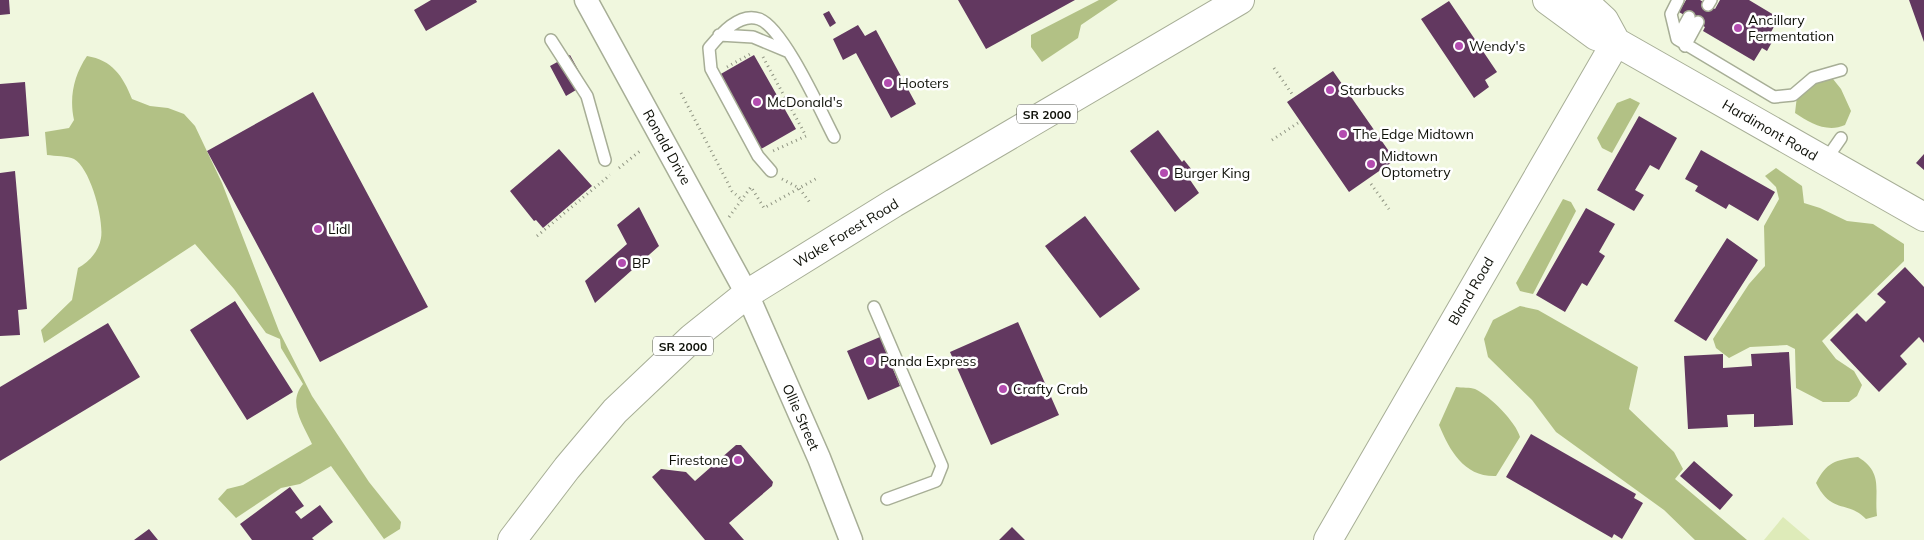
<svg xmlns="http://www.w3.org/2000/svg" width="1924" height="540" font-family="Mulish,sans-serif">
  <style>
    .green { fill: #deebb9 }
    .forest { fill: #b2c185 }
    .building { fill: #623860 }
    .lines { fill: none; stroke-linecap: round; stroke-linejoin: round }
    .lane-casing { stroke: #a7ae96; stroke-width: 14 }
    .street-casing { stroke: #a7ae96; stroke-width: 25 }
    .secondary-casing { stroke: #a7ae96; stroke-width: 30 }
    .primary-casing { stroke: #a7ae96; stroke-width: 30 }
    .path { stroke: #8f9482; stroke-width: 3; stroke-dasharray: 1 4; stroke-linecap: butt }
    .lane { stroke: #fff; stroke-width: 11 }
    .street { stroke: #fff; stroke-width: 22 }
    .secondary { stroke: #fff; stroke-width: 28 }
    .primary { stroke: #fff; stroke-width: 28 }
    .poi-dot { fill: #b34cb0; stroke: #fff; stroke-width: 2 }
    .labels { text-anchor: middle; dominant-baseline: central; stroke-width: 5; stroke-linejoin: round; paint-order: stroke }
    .shield { fill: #fff; stroke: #565852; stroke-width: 1 }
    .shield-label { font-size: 12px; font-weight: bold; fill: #0e1008 }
    .poi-label { font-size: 14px; fill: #0e1008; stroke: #fff; text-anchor: start }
    .street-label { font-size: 14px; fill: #0e1008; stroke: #fff }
  </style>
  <rect width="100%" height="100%" fill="#f0f7de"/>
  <path class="green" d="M 1783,517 L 1810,540 L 1764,540 Z"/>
  <path class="forest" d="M 1099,0 L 1118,0 L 1081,25 L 1078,38 L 1042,62 L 1031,47 L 1031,35 Z
    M 87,56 C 112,60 123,76 132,99 L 150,106 L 168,108 L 184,114 L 195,126 L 222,183 L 279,331 L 312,396 L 369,482 L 401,522 L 400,529 L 384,539 L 331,466 L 300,484 L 281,488 L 236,518 L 218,499 L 227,489 L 243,485 L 312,444 C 303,424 287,403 303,384 L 281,348 L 280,339 L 266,333 L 234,289 L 195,244 L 44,343 L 41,330 L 72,300 L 78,268 C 89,262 99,251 101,238 C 104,220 91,169 74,159 C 68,156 55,156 47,155 L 45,132 L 69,128 L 74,120 C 69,97 74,75 87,56 Z
    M 1804,78 L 1833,79 L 1841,89 L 1851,111 L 1845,125 C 1827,133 1810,123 1795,113 L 1798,87 Z
    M 1630,98 L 1640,103 L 1612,153 L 1602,148 L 1597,138 L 1617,103 Z
    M 1776,168 L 1802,186 L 1804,203 L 1820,208 L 1847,221 L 1873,224 L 1904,244 L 1904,261 L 1822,341 L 1836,359 L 1854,371 L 1862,385 L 1857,396 L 1849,402 L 1823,402 L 1796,388 L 1795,349 L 1787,345 L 1750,347 L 1729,358 L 1716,348 L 1713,339 L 1749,284 L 1765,266 L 1764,226 L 1779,199 L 1776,187 L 1765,176 Z
    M 1563,199 L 1571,202 L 1576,211 L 1533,294 L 1520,291 L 1516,283 Z
    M 1520,306 L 1538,310 L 1638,367 L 1629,409 L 1674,452 L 1683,469 L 1675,479 L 1747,540 L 1695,540 L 1664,510 L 1556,432 L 1532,400 L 1488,357 L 1484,339 L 1493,320 Z
    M 1456,387 C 1462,388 1470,387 1475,389 C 1490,396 1516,422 1520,437 L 1496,476 C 1464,477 1450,451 1439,425 Z
    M 1858,457 C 1884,473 1874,490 1877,516 L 1866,519 C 1848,500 1832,515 1816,483 C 1827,462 1835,460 1858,457 Z"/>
  <path class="building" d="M 0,0 L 9,0 L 10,14 L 0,15 Z
    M 431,0 L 476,0 L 477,2 L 426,31 L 414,10 Z
    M 958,0 L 1075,0 L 986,49 Z
    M 1686,0 L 1700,0 L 1715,9 L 1720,0 L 1749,0 L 1779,18 L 1767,39 L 1772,42 L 1767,51 L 1762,48 L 1754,61 L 1703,31 L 1705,27 L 1679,12 Z
    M 1909,0 L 1924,0 L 1924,42 Z
    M 1449,1 L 1497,72 L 1485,80 L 1489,87 L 1474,98 L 1421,19 Z
    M 829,11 L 836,23 L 830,27 L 823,14 Z
    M 858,25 L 865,36 L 876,30 L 916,104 L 891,118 L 856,53 L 843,60 L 833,39 Z
    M 570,55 L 586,84 L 566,96 L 550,66 Z
    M 754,55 L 796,129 L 761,149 L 719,75 Z
    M 1333,71 L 1395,160 L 1349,192 L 1287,102 Z
    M 25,82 L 29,136 L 0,139 L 0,84 Z
    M 313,92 L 428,307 L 320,362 L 207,151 Z
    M 1639,116 L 1677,138 L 1659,170 L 1650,165 L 1635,190 L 1644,195 L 1634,211 L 1597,190 Z
    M 1158,130 L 1182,162 L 1184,160 L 1192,170 L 1186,174 L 1199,193 L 1175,212 L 1130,151 Z
    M 559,149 L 592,186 L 543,228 L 536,220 L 534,221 L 510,191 Z
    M 1701,150 L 1775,192 L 1758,221 L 1729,204 L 1726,209 L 1695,191 L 1698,186 L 1685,179 Z
    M 1924,154 L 1924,170 L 1916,163 Z
    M 15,171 L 27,309 L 18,310 L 20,335 L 0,336 L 0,173 Z
    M 639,207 L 659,246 L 595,303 L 585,281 L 627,244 L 617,225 Z
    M 1586,208 L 1615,224 L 1599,252 L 1605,256 L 1587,286 L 1582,283 L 1565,312 L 1536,295 Z
    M 1085,216 L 1140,289 L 1100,318 L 1045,246 Z
    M 1727,238 L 1758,260 L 1706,341 L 1674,321 Z
    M 1905,267 L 1924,287 L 1924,343 L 1919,337 L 1900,356 L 1907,364 L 1879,392 L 1830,340 L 1857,313 L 1866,322 L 1886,302 L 1877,294 Z
    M 235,301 L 293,392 L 247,420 L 190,330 Z
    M 1018,322 L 1059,415 L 991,445 L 950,352 Z
    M 108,323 L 140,377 L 0,461 L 0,387 Z
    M 880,337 L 900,386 L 868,400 L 847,351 Z
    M 1789,352 L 1793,425 L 1754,427 L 1754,414 L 1727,415 L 1728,427 L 1688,429 L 1684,356 L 1723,354 L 1723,368 L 1752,366 L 1751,354 Z
    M 1531,434 L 1636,494 L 1634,498 L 1643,503 L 1622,539 L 1614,534 L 1612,538 L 1506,477 Z
    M 736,445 L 741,445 L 773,482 L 772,486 L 729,523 L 744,540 L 705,540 L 652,477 L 661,469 L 686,472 L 695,481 Z
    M 1694,461 L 1733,495 L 1720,510 L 1680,476 Z
    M 290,487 L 304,506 L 295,512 L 301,519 L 320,505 L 333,522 L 312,538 L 314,540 L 252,540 L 240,524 Z
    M 1012,527 L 1025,540 L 999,540 Z
    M 149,529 L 158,540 L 134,540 Z"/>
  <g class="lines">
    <defs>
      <path id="lane" d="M 1678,0 L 1671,14 L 1677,39 L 1774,97 L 1793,95 L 1813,78 L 1841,70
        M 1708,5 L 1711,0
        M 719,35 L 753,37 L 789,52
        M 1677,39 L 1689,17
        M 551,40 L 587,96 L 605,160
        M 1685,46 L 1698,22
        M 1825,161 L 1841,138
        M 771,171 L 758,156 L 711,69 L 709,48 C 720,35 739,12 759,19 C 783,27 821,112 834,137
        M 874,307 L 942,466 L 936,481 L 887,499"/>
      <path id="street" d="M 586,0 L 747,294 L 819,458 L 851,540"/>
      <path id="secondary" d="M 1547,0 L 1596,36 L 1616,42 L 1924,217
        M 1582,0 L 1604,20 L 1616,42
        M 1328,540 L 1616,42"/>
      <path id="primary" d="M 512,540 L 567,468 L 615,411 L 692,338 L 747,294 L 894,203 L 1240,0"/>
    </defs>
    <use href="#lane" class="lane-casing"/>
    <use href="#street" class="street-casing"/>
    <use href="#secondary" class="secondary-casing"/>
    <use href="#primary" class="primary-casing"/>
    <path class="path" d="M 763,57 L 806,136 L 773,151
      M 727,67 L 752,53
      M 1274,68 L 1292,94
      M 681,93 L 732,191 L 743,201
      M 1272,140 L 1298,123
      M 619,168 L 640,151
      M 782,179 L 799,188 L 811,204
      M 1371,184 L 1389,209
      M 729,217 L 751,187 L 764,208 L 819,177
      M 537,236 L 610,175"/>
    <use href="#lane" class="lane"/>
    <use href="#street" class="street"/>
    <use href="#secondary" class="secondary"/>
    <use href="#primary" class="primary"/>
  </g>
  <g class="poi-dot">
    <circle cx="1738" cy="28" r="5"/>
    <circle cx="1459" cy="46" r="5"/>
    <circle cx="888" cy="83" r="5"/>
    <circle cx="1330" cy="90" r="5"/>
    <circle cx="757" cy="102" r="5"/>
    <circle cx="1343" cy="134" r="5"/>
    <circle cx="1371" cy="164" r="5"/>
    <circle cx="1164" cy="173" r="5"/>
    <circle cx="318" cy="229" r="5"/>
    <circle cx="622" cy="263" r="5"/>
    <circle cx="870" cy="361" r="5"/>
    <circle cx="1003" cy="389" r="5"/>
    <circle cx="738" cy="460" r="5"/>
  </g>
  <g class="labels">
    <g class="shield">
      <rect x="1017" y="104.5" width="60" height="19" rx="4"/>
      <rect x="653" y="336.5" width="60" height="19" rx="4"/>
    </g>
    <g class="shield-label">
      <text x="1047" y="114">SR 2000</text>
      <text x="683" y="346">SR 2000</text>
    </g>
    <g class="poi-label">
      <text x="1748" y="20">Ancillary<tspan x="1748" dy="16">Fermentation</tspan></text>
      <text x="1469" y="46">Wendy's</text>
      <text x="898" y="83">Hooters</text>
      <text x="1340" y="90">Starbucks</text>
      <text x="767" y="102">McDonald's</text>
      <text x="1353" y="134">The Edge Midtown</text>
      <text x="1381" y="156">Midtown<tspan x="1381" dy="16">Optometry</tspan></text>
      <text x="1174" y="173">Burger King</text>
      <text x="328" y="229">Lidl</text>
      <text x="632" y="263">BP</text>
      <text x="880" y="361">Panda Express</text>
      <text x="1013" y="389">Crafty Crab</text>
      <text x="728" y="460" text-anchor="end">Firestone</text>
    </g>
    <g class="street-label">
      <text transform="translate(1770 130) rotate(30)">Hardimont Road</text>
      <text transform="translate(667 147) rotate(61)">Ronald Drive</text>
      <text transform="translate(846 233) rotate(-31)">Wake Forest Road</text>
      <text transform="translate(1471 291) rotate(-60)">Bland Road</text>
      <text transform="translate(801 417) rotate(66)">Ollie Street</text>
    </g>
  </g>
</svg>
